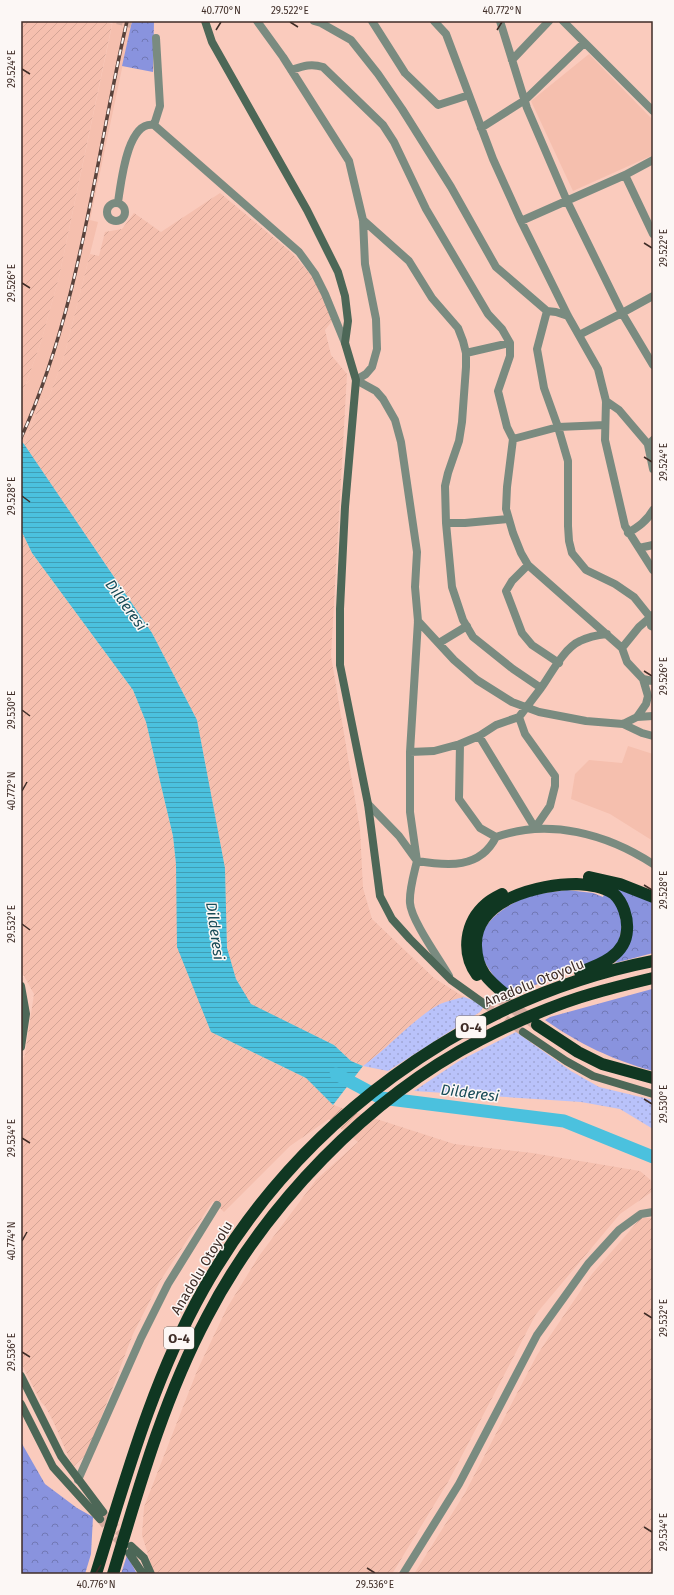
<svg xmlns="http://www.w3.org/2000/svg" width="674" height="1595" font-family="'Fira Sans',sans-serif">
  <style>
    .built { fill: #f5bfae }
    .industrial { fill: url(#industrial-furrows) }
    .grass { fill: url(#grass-dots) }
    .forest { fill: url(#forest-crowns) }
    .water { fill: url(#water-rules) }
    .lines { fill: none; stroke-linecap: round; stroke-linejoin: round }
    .river { stroke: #4bc1de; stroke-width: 13 }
    .pedestrian-tunnel { stroke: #d5ab9f; stroke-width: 6; stroke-dasharray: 6 3; stroke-linecap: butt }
    .secondary-tunnel { stroke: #d5ab9f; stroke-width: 8; stroke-dasharray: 8 4; stroke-linecap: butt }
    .motorway-tunnel { stroke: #d5ab9f; stroke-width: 12; stroke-dasharray: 12 6; stroke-linecap: butt }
    .minor { stroke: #7a8b80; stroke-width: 8 }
    .secondary { stroke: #4d6757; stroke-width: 8 }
    .motorway { stroke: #103722; stroke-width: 12 }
    .rail-casing { stroke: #59433c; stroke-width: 3.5 }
    .rail { stroke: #fcf7f5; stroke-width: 2; stroke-dasharray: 6; stroke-linecap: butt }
    .ticks { fill: none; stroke: #3f2d27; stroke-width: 1.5 }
    .labels { text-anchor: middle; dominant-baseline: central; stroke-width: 3; stroke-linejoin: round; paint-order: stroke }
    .shield { fill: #fcf7f5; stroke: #786a65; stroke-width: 1 }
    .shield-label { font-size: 13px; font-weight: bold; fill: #3f2d27 }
    .street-label { font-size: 14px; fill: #3f2d27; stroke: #fcf7f5 }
    .water-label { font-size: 15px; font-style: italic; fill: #184b57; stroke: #fcf7f5 }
    .neatline { fill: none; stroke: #3f2d27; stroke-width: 1.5 }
    .ticks-label { font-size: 10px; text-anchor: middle; fill: #3f2d27 }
  </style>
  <defs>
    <pattern id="industrial-furrows" width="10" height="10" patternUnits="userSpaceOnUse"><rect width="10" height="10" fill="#f5bfae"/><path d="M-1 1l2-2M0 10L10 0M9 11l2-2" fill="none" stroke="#d3a496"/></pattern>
    <pattern id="grass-dots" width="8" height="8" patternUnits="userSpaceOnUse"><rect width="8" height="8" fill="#b9c2fa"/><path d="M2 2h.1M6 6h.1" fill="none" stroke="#a0a7d6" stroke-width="1.8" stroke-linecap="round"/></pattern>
    <pattern id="forest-crowns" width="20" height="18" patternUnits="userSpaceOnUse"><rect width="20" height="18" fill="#8993de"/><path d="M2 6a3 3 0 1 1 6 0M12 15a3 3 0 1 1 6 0" fill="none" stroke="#7178b4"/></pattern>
    <pattern id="water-rules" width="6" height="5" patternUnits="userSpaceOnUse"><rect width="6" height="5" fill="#4bc1de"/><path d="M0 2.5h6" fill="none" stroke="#409db4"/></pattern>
  </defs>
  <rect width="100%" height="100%" fill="#facbbd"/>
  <path class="built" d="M 113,21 L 132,21 L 90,220 L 98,222 L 64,357 L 48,400 L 42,398 L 24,443 L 21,441 L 21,397 L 41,342 L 59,277 Z
    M 589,54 L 653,120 L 653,155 L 573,191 L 531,101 Z
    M 628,746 L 653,754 L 653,841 L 610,814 L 571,799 L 575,774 L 589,760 L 622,763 Z"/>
  <path class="industrial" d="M 21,21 L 102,21 L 112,24 L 59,277 L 41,342 L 21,397 Z
    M 220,193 L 292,253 L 317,282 L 333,320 L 325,330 L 331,355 L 347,374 L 331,656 L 360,829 L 363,888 L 372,919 L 434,978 L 464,997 L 440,1004 L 418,1019 L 381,1053 L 363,1066 L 351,1061 L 334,1045 L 250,1004 L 236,979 L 227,948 L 225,868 L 197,720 L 152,633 L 24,444 L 42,398 L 48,400 L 64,357 L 90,254 L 99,256 L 105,232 L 122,229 L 134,213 L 161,232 Z
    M 21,530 L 32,553 L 133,690 L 146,722 L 173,836 L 176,864 L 211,1032 L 306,1078 L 333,1105 L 454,1144 L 532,1153 L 640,1171 L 653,1182 L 653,1191 L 620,1214 L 536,1314 L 448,1482 L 392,1574 L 154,1574 L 142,1535 L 144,1507 L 197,1371 L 227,1308 L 259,1256 L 316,1180 L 358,1142 L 329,1119 L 290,1146 L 224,1212 L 213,1201 L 160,1281 L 133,1334 L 88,1452 L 73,1467 L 53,1421 L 45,1406 L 41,1402 L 21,1363 L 21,1069 L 25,1054 L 34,994 L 24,976 L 21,973 Z
    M 641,1218 L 653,1218 L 653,1574 L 414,1574 L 465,1493 L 537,1355 L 592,1274 Z"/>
  <path class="grass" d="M 464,997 L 485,1005 L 480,1012 L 388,1071 L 363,1066 C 388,1048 414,1018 440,1004 C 447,1001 456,999 464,997 Z
    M 516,1032 L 571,1071 L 599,1087 L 653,1100 L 653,1129 L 620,1109 L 581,1102 L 414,1091 L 459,1061 Z"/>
  <path class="forest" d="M 132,21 L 154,21 L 153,72 L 122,66 Z
    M 617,888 L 653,902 L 653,953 L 615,963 L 624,952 L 620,893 Z
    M 567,890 L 593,893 L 603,897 L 604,894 C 617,902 619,906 621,921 C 622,931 620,943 613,950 C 600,961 584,966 568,972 C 549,979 530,987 511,995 C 500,984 488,971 482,956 C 472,929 502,906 525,898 C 538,893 553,892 567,890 Z
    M 652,989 L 653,1071 C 611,1059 581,1045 545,1020 L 550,1017 Z
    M 21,1442 L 45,1484 L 77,1508 L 93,1517 L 91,1554 L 85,1574 L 21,1574 Z
    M 127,1555 L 137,1574 L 121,1574 Z"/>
  <path class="water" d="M 21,441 L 24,444 L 152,633 L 197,720 L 225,868 L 227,948 L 236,979 L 251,1004 L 334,1045 L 351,1061 L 363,1066 L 333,1105 L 306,1078 L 211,1032 L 177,947 L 176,864 L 173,836 L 146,722 L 133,690 L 32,553 L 21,530 Z"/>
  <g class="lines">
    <path class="river" d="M 336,1074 L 381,1098 L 564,1121 L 653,1157"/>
    <path class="pedestrian-tunnel" d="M 117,21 L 131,25"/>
    <path class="secondary-tunnel" d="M 486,1005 L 523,1032
      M 103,1512 L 125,1539
      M 100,1519 L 123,1546"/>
    <path class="motorway-tunnel" d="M 500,998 L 535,1023"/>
    <path class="minor" d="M 257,21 L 283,57 L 349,161 L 363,220 L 365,264 L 376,319 L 377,349 L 372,367 L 366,374 L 356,380
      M 314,21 L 321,23 L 351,40 L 378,74 L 402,109 L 451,187 L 496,267 L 547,311 L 556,312 L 568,316
      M 372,21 L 405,73 L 438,105 L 469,95
      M 434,21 L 446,34 L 493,159 L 521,221 L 568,316 L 598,369 L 606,401 L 605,440 L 625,526 L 653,570
      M 500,21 L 527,108 L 567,201 L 622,313 L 653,365
      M 563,21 L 653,111
      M 512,60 L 549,21
      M 291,70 C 303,66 311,63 323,67 L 383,125 L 394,142 L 426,209 L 488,314 L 502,329 L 510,343 L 510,356 L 498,391 L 507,427 L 513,439
      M 154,125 L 160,106 L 156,38
      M 481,128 L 525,100 L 584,43
      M 625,175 L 653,234
      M 118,202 C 121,184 127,120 154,125 L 299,252 L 315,274 L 325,294 L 345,343
      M107 212a9 9 0 1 1 18 0a9 9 0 1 1-18 0Z
      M 363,220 L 409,261 L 432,298 L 458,328 L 463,341 L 466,353 L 466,367 L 462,422 L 459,441 L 448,473 L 445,486 L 446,523 L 452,587 L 463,620 L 473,637 L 513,669 L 541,688 C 551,674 564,648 580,641 C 588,637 598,635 607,634
      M 521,221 L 625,175 L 653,160
      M 547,311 L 537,349 L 544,388 L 558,427 L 568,461 L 568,526 L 569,541 L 572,553 L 586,570 L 615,584 L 634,597 L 650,617 L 651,626 L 653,627
      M 579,335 L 622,313 L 653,296
      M 466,353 L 510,343
      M 356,380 L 376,391 L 383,399 L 395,420 L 401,442 L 417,552 L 415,587 L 418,621 L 410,752 L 410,812 L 417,861 L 399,836 L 368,804
      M 606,401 L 619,410 L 653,450
      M 653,440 L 648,445 L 653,469
      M 446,523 L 465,523 L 508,519
      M 628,533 C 638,527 647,521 653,510
      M 639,548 L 653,545
      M 528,565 L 512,581 L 506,591 L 522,633 L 532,645 L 559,663
      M 418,621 L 454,660 L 477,680 L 512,702 L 539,712 L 586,721 L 623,724 L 637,717 L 646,704 L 648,696 L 643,679 L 627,662 L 622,648 L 528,565 L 521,553 L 513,533 L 506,509 L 507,487 L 513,439 L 558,427 L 605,425
      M 439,643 L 467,626
      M 622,648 L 639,627 L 653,615
      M 643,679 L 653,681
      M 519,717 L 525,734 L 555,776 L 555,786 L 550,806 L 535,828
      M 637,717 L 653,716
      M 623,724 L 642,733 L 653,736
      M 479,736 L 535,828
      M 460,744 L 459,799 L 480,828 L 496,837 C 549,818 607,834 653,864
      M 410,752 L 434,751 L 460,744 L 479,736 L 496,725 L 519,717 L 541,688
      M 449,976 C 440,960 411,920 410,903 C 409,890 414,874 417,861 C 448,866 480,869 496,837
      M 78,1480 L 141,1338 L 168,1284 L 217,1205
      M 403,1574 L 459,1484 L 537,1335 L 588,1264 L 619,1230 L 641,1214 L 653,1212"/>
    <path class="secondary" d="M 205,21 L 212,42 L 307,210 L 338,272 L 345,296 L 348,321 L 345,343 L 356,380 L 345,507 L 340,609 L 340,665 L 368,804 L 380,896 L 392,919 L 410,939 L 451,980 L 486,1005
      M 21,986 L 26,1014 L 21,1047
      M 523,1032 L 566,1061 L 593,1076 L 653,1094
      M 21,1376 L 61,1456 L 103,1512
      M 21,1404 L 53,1467 L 100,1519
      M 131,1546 L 144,1558 L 151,1574
      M 129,1553 L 143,1574"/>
    <path class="motorway" d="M 589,877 L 620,884 L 653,897
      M 477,975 C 461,953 465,922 486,904 C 490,900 496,897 502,894
      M 506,995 C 488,980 477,971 476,946 C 474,899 540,884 576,884 C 589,885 603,886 614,894 C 623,902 628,918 627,930 C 626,955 600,965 580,972
      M 537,1025 L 578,1052 L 602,1064 L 653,1078
      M 96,1574 C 126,1477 153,1379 203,1290 C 297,1123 465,998 653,961
      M 113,1574 C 139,1487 164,1398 207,1317 C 265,1205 368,1098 480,1040 C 512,1023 556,1004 591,994 C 611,988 632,983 653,978"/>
    <defs>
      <path id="rail" d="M 21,438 C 81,306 95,160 127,21"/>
    </defs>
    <use href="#rail" class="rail-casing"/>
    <use href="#rail" class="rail"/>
  </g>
  <path class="ticks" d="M 290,22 L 298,27M 216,30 L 221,22M 497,30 L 502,22M 22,69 L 30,74M 644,243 L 652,248M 22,283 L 30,288M 644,457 L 652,462M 22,496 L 30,502M 644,671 L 652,676M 22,710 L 30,716M 22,791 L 27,782M 644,885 L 652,890M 22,924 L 30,930M 644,1099 L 652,1104M 22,1138 L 30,1143M 22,1241 L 27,1232M 644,1313 L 652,1318M 22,1352 L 30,1357M 644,1527 L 652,1532M 367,1568 L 375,1573M 96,1573 L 101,1565"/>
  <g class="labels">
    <g class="shield">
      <rect x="456" y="1016" width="30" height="22" rx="3"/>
      <rect x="164" y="1327" width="30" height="22" rx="3"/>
    </g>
    <g class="shield-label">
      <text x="471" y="1027">O-4</text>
      <text x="179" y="1338">O-4</text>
    </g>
    <g class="street-label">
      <text transform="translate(534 983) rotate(-22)">Anadolu Otoyolu</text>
      <text transform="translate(202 1268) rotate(-59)">Anadolu Otoyolu</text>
    </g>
    <g class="water-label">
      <text transform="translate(126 605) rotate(54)">Dilderesi</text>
      <text transform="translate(215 931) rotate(82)">Dilderesi</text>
      <text transform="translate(470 1093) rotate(7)">Dilderesi</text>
    </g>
  </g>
  <rect width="674" height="1595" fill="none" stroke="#fcf7f5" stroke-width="44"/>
  <rect x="22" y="22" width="630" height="1551" class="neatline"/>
  <g class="ticks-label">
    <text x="221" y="14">40.770°N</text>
    <text x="290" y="14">29.522°E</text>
    <text x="502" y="14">40.772°N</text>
    <text transform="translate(11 69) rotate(-90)" y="4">29.524°E</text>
    <text transform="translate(663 248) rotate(-90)" y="4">29.522°E</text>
    <text transform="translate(11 283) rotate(-90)" y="4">29.526°E</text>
    <text transform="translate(663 462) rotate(-90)" y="4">29.524°E</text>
    <text transform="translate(11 496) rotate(-90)" y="4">29.528°E</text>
    <text transform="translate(663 676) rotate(-90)" y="4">29.526°E</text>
    <text transform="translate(11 710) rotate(-90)" y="4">29.530°E</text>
    <text transform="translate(11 791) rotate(-90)" y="4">40.772°N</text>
    <text transform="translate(663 890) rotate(-90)" y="4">29.528°E</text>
    <text transform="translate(11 924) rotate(-90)" y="4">29.532°E</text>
    <text transform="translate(663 1104) rotate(-90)" y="4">29.530°E</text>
    <text transform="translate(11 1138) rotate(-90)" y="4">29.534°E</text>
    <text transform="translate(11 1241) rotate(-90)" y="4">40.774°N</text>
    <text transform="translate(663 1318) rotate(-90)" y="4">29.532°E</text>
    <text transform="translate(11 1352) rotate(-90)" y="4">29.536°E</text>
    <text transform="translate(663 1532) rotate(-90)" y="4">29.534°E</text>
    <text x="96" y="1588">40.776°N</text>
    <text x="375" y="1588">29.536°E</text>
  </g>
</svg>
